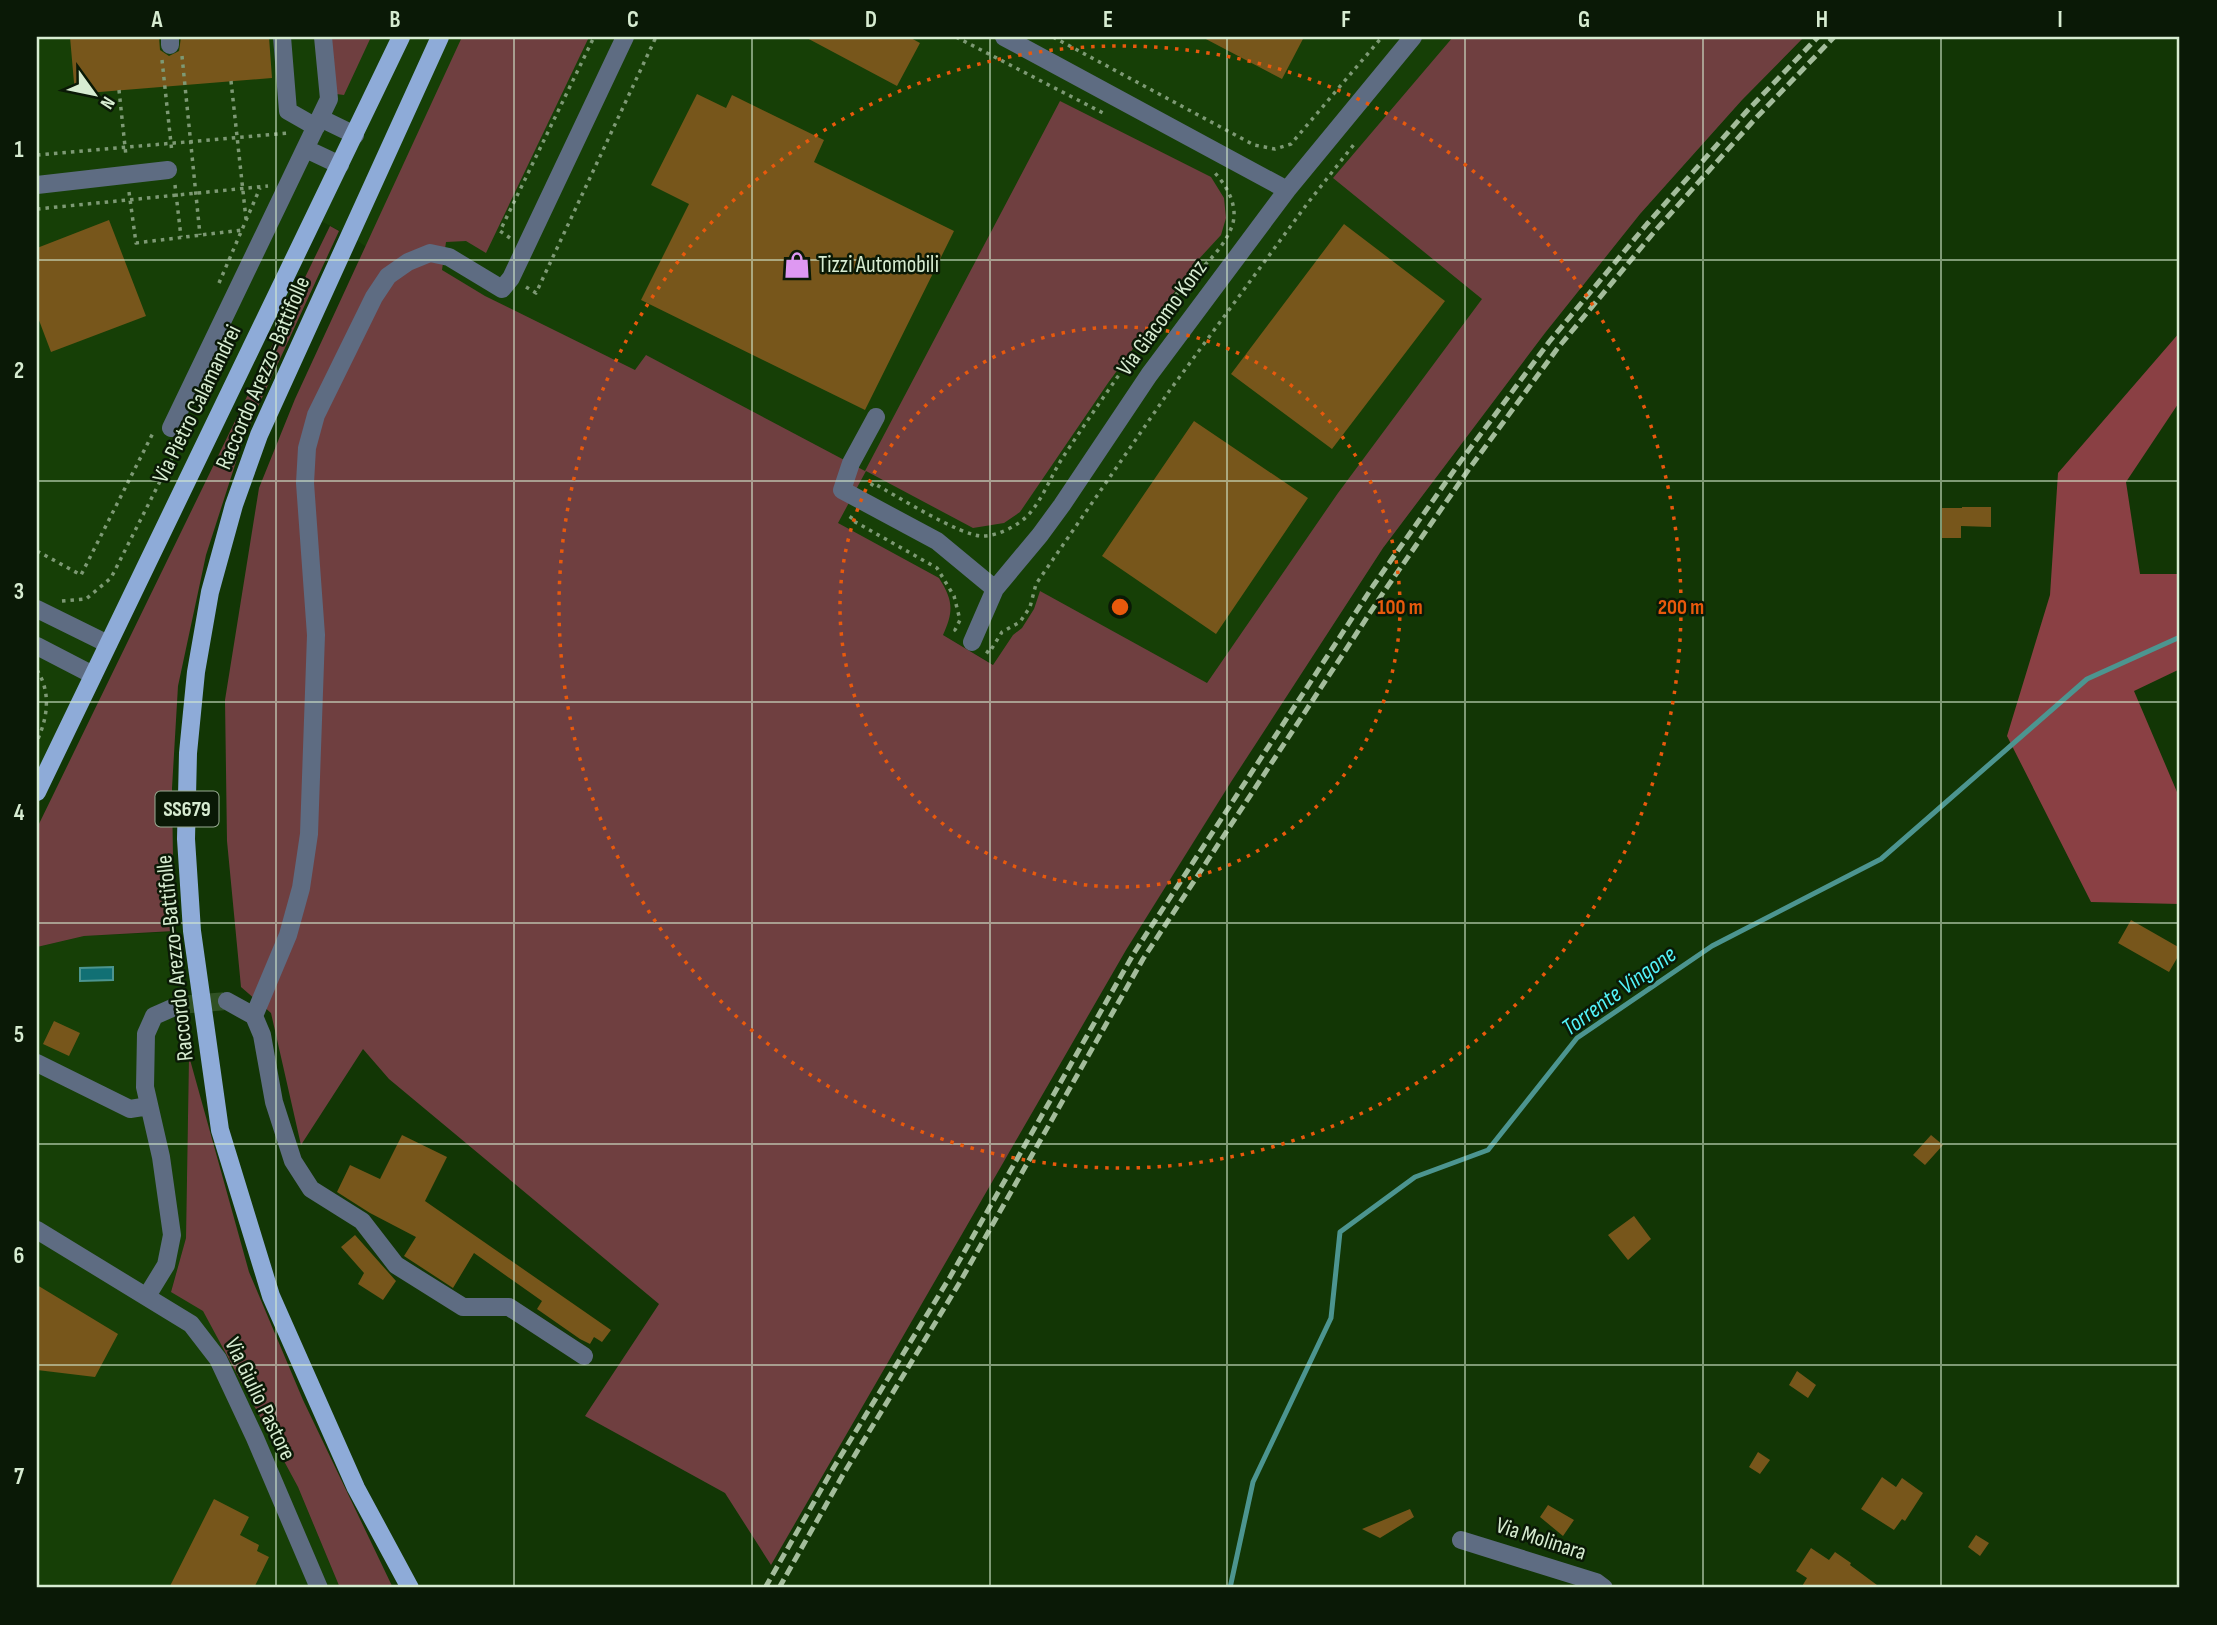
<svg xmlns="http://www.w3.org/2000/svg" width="2217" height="1625" font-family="'Sofia Sans Condensed',sans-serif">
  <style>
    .built { fill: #163f06 }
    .green { fill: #6f3f40 }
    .forest { fill: #8a4044 }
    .water { fill: #117074; stroke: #4c9590; stroke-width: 2 }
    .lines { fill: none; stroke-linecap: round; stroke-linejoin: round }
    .stream { stroke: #4c9590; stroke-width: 5 }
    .building { fill: #77561b }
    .minor-tunnel { stroke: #305124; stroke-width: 18; stroke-dasharray: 18 9; stroke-linecap: butt }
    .path { stroke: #7d9974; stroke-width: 3.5; stroke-dasharray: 3.5 5; stroke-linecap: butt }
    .minor { stroke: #5e6c82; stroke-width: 18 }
    .major { stroke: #8eabd8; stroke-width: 18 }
    .rail { stroke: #a3bc9b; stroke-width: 5; stroke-dasharray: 10 5; stroke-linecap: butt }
    .grid { fill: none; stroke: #d7ecd1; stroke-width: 2; stroke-opacity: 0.55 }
    .ring { fill: none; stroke: #e8590c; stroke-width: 3.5; stroke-dasharray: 3.5 7 }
    .labels { text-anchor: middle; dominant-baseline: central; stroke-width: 5; stroke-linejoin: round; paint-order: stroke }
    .shield { fill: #0a1906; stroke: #9aad94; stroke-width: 2 }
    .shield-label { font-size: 21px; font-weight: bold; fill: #d7ecd1 }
    .poi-label { font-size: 23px; fill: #d7ecd1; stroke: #0a1906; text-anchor: start }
    .street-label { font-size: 23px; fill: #d7ecd1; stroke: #0a1906 }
    .water-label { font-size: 24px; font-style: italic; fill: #53f3f9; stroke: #0a1906 }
    .centre { fill: #e8590c; stroke: #0a1906; stroke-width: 3.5 }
    .ring-label { font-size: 21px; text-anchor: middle; font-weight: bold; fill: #e8590c; stroke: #0a1906; stroke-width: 5; stroke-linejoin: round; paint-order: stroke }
    .neatline { fill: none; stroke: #d7ecd1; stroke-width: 2.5 }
    .grid-label { font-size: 23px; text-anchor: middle; font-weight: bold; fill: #d7ecd1 }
  </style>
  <rect width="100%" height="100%" fill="#123605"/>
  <path class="built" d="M 37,37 L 1804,37 L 1742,100 L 1640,214 L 1545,333 L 1383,548 L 1230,782 L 994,665 L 943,635 L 350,236 L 315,218 L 37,792 Z
    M 174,932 L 189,1056 L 186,1238 L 171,1291 L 203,1310 L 298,1487 L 340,1588 L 37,1588 L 37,947 L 84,936 Z"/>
  <path class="green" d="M 329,37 L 371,37 L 344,95 L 336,94 Z
    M 462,37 L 589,37 L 486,253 L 466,241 L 446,242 L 442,270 L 485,296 L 635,370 L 646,355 L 865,471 L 1060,101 L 1211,177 L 1224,198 L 1226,218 L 1221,235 L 1197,261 L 1108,383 L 1020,512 L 1004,523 L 973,528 L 866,471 L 838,523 L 939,578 C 953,600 954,611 943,635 L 993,665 L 1013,635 L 1022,628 L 1034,609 L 1040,591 L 1207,683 L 1338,493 L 1482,299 L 1333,178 L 1453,37 L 1804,37 L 1742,100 L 1640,214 L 1545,333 L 1383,548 L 1231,782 L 1126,950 L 771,1565 L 725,1493 L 585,1416 L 659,1304 L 389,1079 L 363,1049 L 301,1145 L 271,1013 L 241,987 L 227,841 L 225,700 L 259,488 L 295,399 Z
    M 330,226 L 339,231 L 244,437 L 206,555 L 178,686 L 172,788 L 174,931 L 84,936 L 37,947 L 37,828 Z
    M 189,1056 L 249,1272 L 303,1400 L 393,1588 L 340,1588 L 298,1487 L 203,1311 L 171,1292 L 186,1238 Z"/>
  <path class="forest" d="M 2180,332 L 2180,401 L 2126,482 L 2140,574 L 2180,574 L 2180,669 L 2134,691 L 2180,799 L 2180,904 L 2091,902 L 2007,736 L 2050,595 L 2058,473 Z"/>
  <path class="water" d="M 113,967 L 113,980 L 80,981 L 80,968 Z"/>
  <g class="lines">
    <path class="stream" d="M 1230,1588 L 1253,1482 L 1331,1318 L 1340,1232 L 1415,1177 L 1488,1150 L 1577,1038 L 1712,946 L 1881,859 L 2087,679 L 2180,637"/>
  </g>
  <path class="building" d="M 70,37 L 159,37 L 160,50 L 169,56 L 179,51 L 181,37 L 269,37 L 272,78 L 75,94 Z
    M 805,37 L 909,37 L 920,43 L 897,86 Z
    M 1202,37 L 1304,37 L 1282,79 Z
    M 697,94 L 726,108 L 732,95 L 824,140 L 814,162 L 954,231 L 865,410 L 641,300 L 689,204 L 651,185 Z
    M 109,220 L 146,316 L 51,352 L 37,315 L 37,248 Z
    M 1344,224 L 1445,301 L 1332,449 L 1231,374 Z
    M 1194,421 L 1308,498 L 1216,634 L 1102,556 Z
    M 1962,507 L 1991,507 L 1991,527 L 1961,526 L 1961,538 L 1942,538 L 1942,508 L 1962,508 Z
    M 2131,920 L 2180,948 L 2180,953 L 2169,972 L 2118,943 Z
    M 54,1021 L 80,1033 L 69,1056 L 43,1044 Z
    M 402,1135 L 447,1157 L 425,1201 L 611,1330 L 602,1342 L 594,1337 L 590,1344 L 580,1339 L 537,1309 L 542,1301 L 474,1253 L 453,1288 L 404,1256 L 416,1237 L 370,1213 L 337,1192 L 350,1165 L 380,1179 Z
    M 1931,1135 L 1943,1145 L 1925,1165 L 1913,1155 Z
    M 1634,1216 L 1651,1239 L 1628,1260 L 1608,1235 Z
    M 355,1235 L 396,1281 L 383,1300 L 358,1284 L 364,1273 L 341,1247 Z
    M 37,1285 L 118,1334 L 95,1377 L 37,1370 Z
    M 1797,1371 L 1816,1385 L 1808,1398 L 1789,1385 Z
    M 1758,1452 L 1770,1460 L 1760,1474 L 1749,1467 Z
    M 1882,1477 L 1896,1487 L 1902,1478 L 1923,1493 L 1905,1521 L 1902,1519 L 1894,1530 L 1861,1509 Z
    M 214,1499 L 249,1517 L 240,1535 L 259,1545 L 257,1551 L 269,1557 L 254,1588 L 169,1588 Z
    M 1548,1505 L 1574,1520 L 1563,1536 L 1540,1517 Z
    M 1410,1509 L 1414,1517 L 1380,1538 L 1362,1529 Z
    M 1976,1535 L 1989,1543 L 1980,1556 L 1968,1547 Z
    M 1811,1548 L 1829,1560 L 1835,1552 L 1851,1563 L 1850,1565 L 1881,1588 L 1801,1588 L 1807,1578 L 1796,1571 Z"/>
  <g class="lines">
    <path class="minor-tunnel" d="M 179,1005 L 227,1001"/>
    <path class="path" d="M 956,37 L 1103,113
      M 1053,37 L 1254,145 L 1275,149 L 1291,144 L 1382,37
      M 182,56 L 200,235
      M 162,60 L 172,153
      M 231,81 L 246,219
      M 119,90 L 126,156
      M 37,155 L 289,133
      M 175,185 L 181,237
      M 129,192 L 136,243 L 242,230
      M 37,209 L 268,186
      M 510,238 L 500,231 L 594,37
      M 219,283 L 260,188
      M 526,287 L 536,293 L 656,37
      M 871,486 L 873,483 C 895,495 962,537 983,536 C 998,536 1020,525 1030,513 C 1045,495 1052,473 1065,454 C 1089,418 1113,383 1138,348 C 1150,331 1162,313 1175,296 C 1193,274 1222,254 1232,226 C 1239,207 1227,186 1215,173
      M 852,516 L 850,519 L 937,568 L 954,596 L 960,620 L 955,630 L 959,633
      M 37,551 L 81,575 L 154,431
      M 62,601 L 86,599 L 111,578 L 180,442
      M 986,651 L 989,653 L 1002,632 L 1020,622 L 1030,607 L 1036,584 L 1170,390 L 1307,204 L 1355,143
      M 37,670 C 51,692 48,717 37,741"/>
    <path class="minor" d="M 170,37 L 170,45
      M 282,37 L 288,111 L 316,127
      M 1004,37 L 1287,190
      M 320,118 L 355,135
      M 306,149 L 340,165
      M 37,185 L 168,170
      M 876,417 L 851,463 L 842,490 L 937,541 L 995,589
      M 171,428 L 329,99 L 323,37
      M 37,609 L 108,644
      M 972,642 L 995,589 L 1040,535 L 1062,505 L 1149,375 L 1287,190 L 1413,37
      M 37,646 L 93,675
      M 227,1001 L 254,1016 L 288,935 L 301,888 L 309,834 L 316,635 L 305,483 L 307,448 L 316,415 L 374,297 L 388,276 L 408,262 L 430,253 L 449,257 L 502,289 L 511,278 L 625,37
      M 254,1016 L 262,1035 L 274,1102 L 293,1161 L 311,1189 L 362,1221 L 396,1265 L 463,1307 L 509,1307 L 584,1356
      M 37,1063 L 130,1109 L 149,1106
      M 37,1230 L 191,1324 L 218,1359 L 255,1438 L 319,1588
      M 147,1296 L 166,1265 L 172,1235 L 161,1157 L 145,1087 L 146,1034 L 154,1016 L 179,1005
      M 1461,1540 L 1596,1582 L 1604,1588"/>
    <path class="major" d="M 37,792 L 401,37
      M 410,1588 L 356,1488 L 271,1296 L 220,1130 L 192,931 L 186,839 L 188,753 L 196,672 L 210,592 L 234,505 L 259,435 L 440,37"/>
    <path class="rail" d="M 765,1588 L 834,1467 L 950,1277 L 1134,953 L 1373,586 L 1460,462 L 1549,342 L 1647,224 L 1747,111 L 1818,37
      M 779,1588 L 844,1473 L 960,1282 L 1143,959 L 1383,593 L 1469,469 L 1557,349 L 1655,231 L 1755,119 L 1834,37"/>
  </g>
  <path class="grid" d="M 276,37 L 276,1588M 514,37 L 514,1588M 752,37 L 752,1588M 990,37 L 990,1588M 1227,37 L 1227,1588M 1465,37 L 1465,1588M 1703,37 L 1703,1588M 1941,37 L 1941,1588M 37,260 L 2180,260M 37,481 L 2180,481M 37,702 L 2180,702M 37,923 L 2180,923M 37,1144 L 2180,1144M 37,1365 L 2180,1365"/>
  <g class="ring">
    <circle cx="1120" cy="607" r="280"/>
    <circle cx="1120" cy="607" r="561"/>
  </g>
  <defs>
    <symbol id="shop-bare" viewBox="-9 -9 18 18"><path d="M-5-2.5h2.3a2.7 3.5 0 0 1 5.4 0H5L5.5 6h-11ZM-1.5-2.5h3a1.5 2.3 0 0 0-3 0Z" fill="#de98f2" stroke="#0a1906" stroke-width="2.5" paint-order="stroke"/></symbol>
  </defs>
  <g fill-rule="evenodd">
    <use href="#shop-bare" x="778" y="246" width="38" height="38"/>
  </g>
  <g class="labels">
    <rect class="shield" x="155.5" y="791.5" width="63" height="35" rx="5"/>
    <g class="shield-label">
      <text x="187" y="809">SS679</text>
    </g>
    <g class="poi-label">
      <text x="818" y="265">Tizzi Automobili</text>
    </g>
    <g class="street-label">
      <text transform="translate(1162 318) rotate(-54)">Via Giacomo Konz</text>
      <text transform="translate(263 373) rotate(-67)">Raccordo Arezzo-Battifolle</text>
      <text transform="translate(197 404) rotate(-64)">Via Pietro Calamandrei</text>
      <text transform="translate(175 958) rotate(-96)">Raccordo Arezzo-Battifolle</text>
      <text transform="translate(260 1399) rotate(64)">Via Giulio Pastore</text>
      <text transform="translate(1541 1539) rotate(18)">Via Molinara</text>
    </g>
    <g class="water-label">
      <text transform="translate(1619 991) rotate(-36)">Torrente Vingone</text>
    </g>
  </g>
  <circle cx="1120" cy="607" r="10" class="centre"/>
  <g class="ring-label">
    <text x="1400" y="614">100 m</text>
    <text x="1681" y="614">200 m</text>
  </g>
  <rect width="2217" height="1625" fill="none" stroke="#0a1906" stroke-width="77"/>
  <g transform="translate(94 94) rotate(123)" stroke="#0a1906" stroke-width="5" paint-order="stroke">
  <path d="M0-5L12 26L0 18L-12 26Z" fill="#d7ecd1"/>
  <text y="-10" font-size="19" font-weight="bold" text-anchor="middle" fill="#d7ecd1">N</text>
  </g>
  <rect x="38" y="38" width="2140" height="1548" class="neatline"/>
  <g class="grid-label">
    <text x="157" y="27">A</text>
    <text x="395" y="27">B</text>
    <text x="633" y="27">C</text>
    <text x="871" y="27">D</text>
    <text x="1108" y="27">E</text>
    <text x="1346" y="27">F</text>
    <text x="1584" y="27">G</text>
    <text x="1822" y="27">H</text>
    <text x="2060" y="27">I</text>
    <text x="19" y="157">1</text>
    <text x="19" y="378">2</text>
    <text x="19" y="599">3</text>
    <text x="19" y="820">4</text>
    <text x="19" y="1042">5</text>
    <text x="19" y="1263">6</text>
    <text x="19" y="1484">7</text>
  </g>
</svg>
